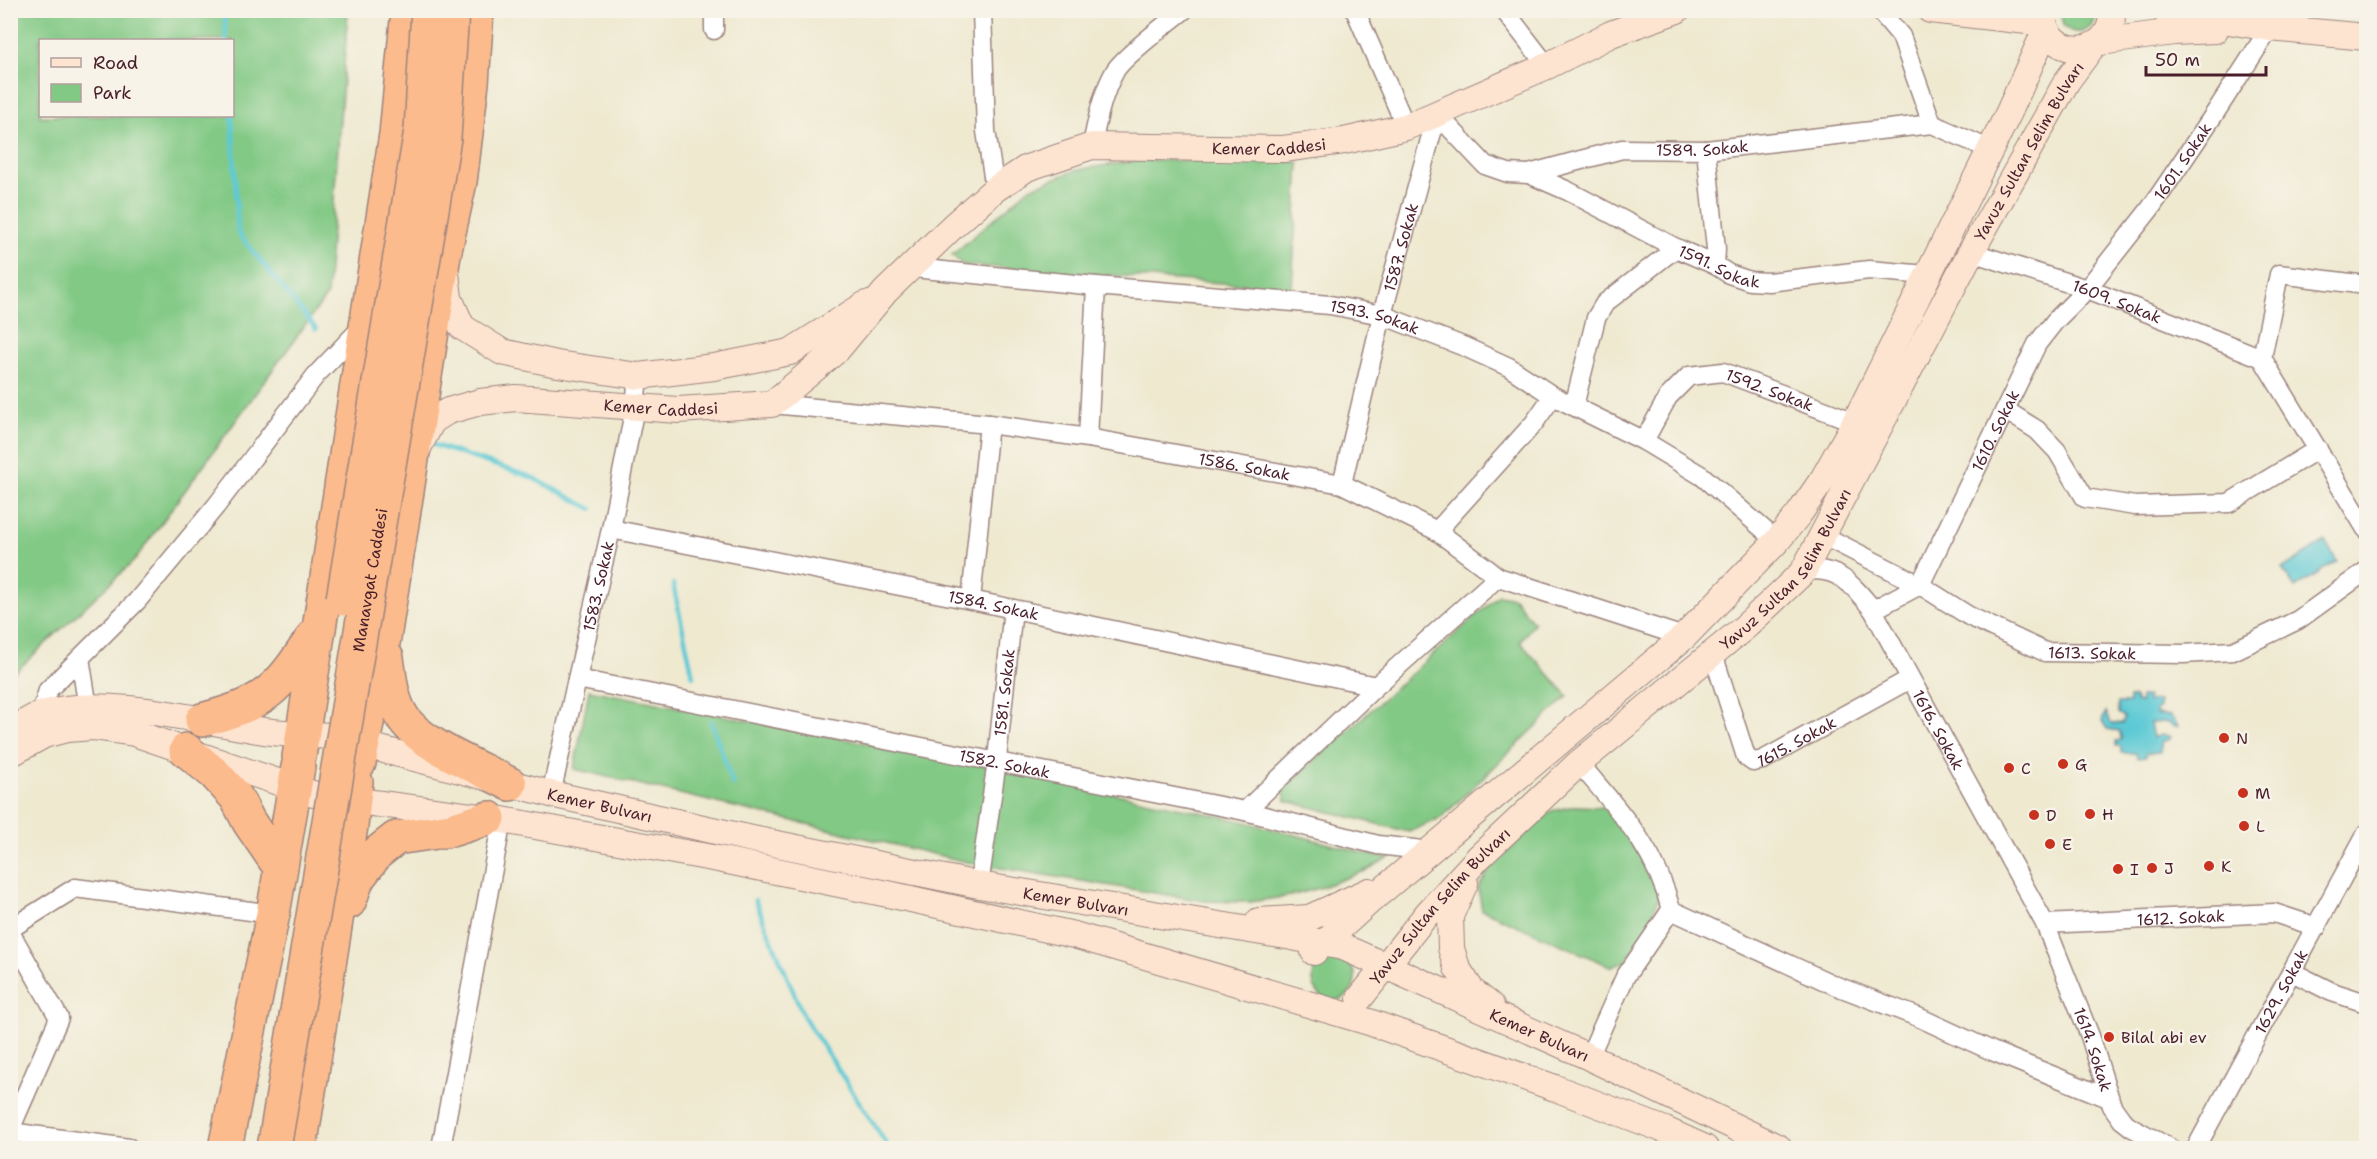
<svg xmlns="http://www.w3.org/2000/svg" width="2377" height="1159" font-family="'Shantell Sans',sans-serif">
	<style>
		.green { fill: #82c985; stroke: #667458; stroke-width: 1.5; fill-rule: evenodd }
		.water { fill: #5cc9d4; stroke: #537480; stroke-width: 1.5 }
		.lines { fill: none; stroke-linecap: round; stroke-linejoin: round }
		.stream { stroke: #5cc9d4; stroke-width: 4.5 }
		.street-casing { stroke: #9c847e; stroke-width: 21 }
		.secondary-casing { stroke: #9c847e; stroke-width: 28 }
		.highway-casing { stroke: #9c847e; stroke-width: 36 }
		.street { stroke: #fff; stroke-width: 18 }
		.secondary { stroke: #fde4d1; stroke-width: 26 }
		.highway { stroke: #fbbb8d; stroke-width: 33 }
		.highway-bridge-casing { stroke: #9c847e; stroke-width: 36; stroke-linecap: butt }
		.highway-bridge { stroke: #fbbb8d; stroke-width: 33 }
		.poi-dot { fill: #c8321e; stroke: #f7f3e8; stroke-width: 2 }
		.labels { text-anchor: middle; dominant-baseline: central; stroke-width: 5; stroke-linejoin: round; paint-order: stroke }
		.street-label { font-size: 16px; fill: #4a1f2b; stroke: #f7f3e8 }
		.poi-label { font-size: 16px; fill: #4a1f2b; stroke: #f7f3e8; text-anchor: start }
	</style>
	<rect width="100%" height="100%" fill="#f7f3e8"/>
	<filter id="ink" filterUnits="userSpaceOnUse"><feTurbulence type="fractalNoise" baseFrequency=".0167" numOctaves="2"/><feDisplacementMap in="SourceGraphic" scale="12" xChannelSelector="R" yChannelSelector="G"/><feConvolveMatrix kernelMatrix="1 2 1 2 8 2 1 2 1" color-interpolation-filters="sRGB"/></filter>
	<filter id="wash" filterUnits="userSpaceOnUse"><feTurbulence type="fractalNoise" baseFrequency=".008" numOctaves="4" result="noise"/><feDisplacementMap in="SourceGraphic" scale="24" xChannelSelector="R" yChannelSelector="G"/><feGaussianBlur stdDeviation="1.35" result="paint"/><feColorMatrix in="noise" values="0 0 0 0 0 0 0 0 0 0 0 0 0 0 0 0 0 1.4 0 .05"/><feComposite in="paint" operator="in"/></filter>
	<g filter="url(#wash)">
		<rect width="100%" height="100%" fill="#efe9d0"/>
		<!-- green -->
		<path class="green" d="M 11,10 L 348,11 L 327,295 L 134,561 L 11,676 ZM 232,40 L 232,116 L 40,116 L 40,40 Z
			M 2060,11 L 2095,11 C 2097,30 2076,40 2063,25 Z
			M 1140,160 L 1299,162 L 1292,288 L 963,265 L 952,255 L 1030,188 L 1076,170 Z
			M 1499,595 L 1514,598 L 1534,623 L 1520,642 L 1568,696 L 1442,817 L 1409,832 L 1286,801 L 1283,789 Z
			M 589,690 L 996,768 L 1242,821 L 1376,856 L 1390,857 L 1365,871 L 1319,888 L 1290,896 L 1250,902 L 1204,901 L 971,863 L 574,769 Z
			M 1575,806 L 1602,807 L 1638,844 L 1660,893 L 1648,928 L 1625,962 L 1612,967 L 1482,910 L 1478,888 L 1492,866 L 1551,811 Z
			M1313 979a21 21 0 1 1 42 0a21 21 0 1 1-42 0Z"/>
		<!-- water -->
		<path class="water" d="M 2325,541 L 2337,561 L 2295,588 L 2282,569 Z
			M 2135,697 L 2136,702 L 2141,702 L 2141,697 L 2148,697 L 2148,702 L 2159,701 L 2159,707 L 2156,711 L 2156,714 L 2171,716 L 2178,726 L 2175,727 L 2165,722 L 2150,723 L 2153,738 L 2162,734 L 2171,737 L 2169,740 L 2162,741 L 2160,752 L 2146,753 L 2146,757 L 2137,758 L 2136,753 L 2121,753 L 2121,746 L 2116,746 L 2116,741 L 2121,740 L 2120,731 L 2107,729 L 2102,721 L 2106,712 L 2111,724 L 2123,723 L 2124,717 L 2118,713 L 2118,703 L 2129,703 L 2129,698 Z"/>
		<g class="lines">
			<!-- stream -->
			<path class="stream" d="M 224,10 L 226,40
				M 232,116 L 238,233 L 316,329
				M 431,444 L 531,477 L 592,509
				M 673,584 L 693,676
				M 711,721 L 733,785
				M 755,900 L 804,1017 L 889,1148"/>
		</g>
	</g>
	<g filter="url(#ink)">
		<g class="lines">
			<!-- street casing -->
			<g class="street-casing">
				<g id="street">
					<path d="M 982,10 L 986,131 L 995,189"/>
					<path d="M 1355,10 L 1406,127"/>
					<path d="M 1504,10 L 1547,66"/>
					<path d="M 1879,10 L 1901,36 L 1932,124"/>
					<path d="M 714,30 L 714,10"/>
					<path id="s1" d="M 1437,114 L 1485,165 L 1508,173 L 1529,174 L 1622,149 L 1706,150 L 1932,124 L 1991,150"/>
					<path d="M 1092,146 C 1097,120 1102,94 1115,71 C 1123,57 1170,21 1184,10"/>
					<path d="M 1706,150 L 1716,249 L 1715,265"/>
					<path id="s2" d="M 1529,174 L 1568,191 L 1676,248 L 1715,265 L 1729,274 L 1750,281 L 1769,282 L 1869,270 L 1927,275"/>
					<path id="s3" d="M 1971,252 L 2087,289 L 2262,358 L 2366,529"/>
					<path id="s4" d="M 913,268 L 1096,286 L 1330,305 L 1382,315 L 1465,347 L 1509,367 L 1553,396 L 1644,441 L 1702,476 L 1777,541"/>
					<path d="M 2262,358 L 2279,274 L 2366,285"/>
					<path id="s5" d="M 772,404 L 989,424 L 1088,438 L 1342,484 L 1437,531 L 1498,577 L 1684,637"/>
					<path d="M 1574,406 L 1596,318 L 1605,303 L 1676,248"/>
					<path d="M 2005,410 L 2037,430 L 2057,451 L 2085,498 L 2135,506 L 2229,503 L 2318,449"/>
					<path d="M 1088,438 L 1096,286"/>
					<path id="s6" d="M 1644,441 L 1668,397 L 1689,376 L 1723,372 L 1855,422"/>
					<path id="s7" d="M 1342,484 L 1382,315 L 1437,114"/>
					<path id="s8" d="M 611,529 L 971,600 L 1376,686"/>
					<path d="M 1437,531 L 1534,423 L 1553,396"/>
					<path id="s9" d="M 1824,536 L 1920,585 L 1969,616 L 2045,652 L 2183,654 L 2233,651 L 2298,620 L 2366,571"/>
					<path id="s10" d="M 1803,572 C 1836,563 1855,587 1873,610 L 2045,924 L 2090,1036 L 2112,1106 L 2122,1120 L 2131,1127 L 2170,1148"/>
					<path d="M 971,600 L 989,424"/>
					<path id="s11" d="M 1873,610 L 1920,585 L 2037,344 L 2055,321 L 2087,289 L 2150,209 L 2215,113 L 2270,28"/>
					<path id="s12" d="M 1713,654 L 1746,757 L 1753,762 L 1763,760 L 1910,679"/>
					<path d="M 80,658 L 88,708"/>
					<path id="s13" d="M 577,679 L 1245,811 L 1378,845 L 1431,851"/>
					<path d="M 41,714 L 48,690 L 137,601 L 216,506 L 316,375 L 362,327"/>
					<path d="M 1579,763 C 1618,810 1656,848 1671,910 L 1834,985 L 1918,1017 L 1992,1051 L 2108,1098"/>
					<path id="s14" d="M 551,794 L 611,529 L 635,407 L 638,376"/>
					<path d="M 1245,811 L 1376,686 L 1498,577"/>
					<path id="s15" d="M 979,885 L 996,768 L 1013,609"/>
					<path id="s16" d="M 2045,924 L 2274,913 L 2317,927"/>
					<path d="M 10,929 L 75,888 L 273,914"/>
					<path d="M 10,932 L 59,1018 L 10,1130"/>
					<path d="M 2292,972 L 2332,992 L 2366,1003"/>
					<path d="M 1589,1057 L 1625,977 L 1671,910"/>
					<path d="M 10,1132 L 129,1148"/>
					<path d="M 441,1148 L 502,820"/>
					<path id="s17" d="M 2196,1148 L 2366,834"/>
				</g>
			</g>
			<!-- secondary casing -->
			<g class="secondary-casing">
				<g id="secondary">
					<path d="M 1930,10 L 2044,23"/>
					<path d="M 2043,10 C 2040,61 2115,62 2112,10"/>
					<path d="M 2164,10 L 2270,28 L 2366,37"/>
					<path d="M 2100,42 L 2174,32 L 2215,30"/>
					<path d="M 446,273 L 449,298 L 462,327 L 502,352 L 557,364 L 638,376 L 714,367 L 790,352 L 866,304"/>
					<path id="s18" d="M 418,448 L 432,421 L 448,411 L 480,402 L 516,398 L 678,410 L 772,404 L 837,350 L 885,292 L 953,226 L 995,189 L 1027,168 L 1092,146 L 1283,149 L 1344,141 L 1406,127 L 1547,66 L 1611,34 L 1677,10"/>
					<path d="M 10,732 C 20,726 31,717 42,714 C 102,695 202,721 264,731 C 287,734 310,735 333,736"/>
					<path id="s19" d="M 346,740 L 551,794 L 752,839 L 979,885 L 1292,937 L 1343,947 L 1589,1057 L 1779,1148"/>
					<path d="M 10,754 L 44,735 L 67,729 L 93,727 L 134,733 L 313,794"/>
					<path d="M 335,798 L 502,820 L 718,859 L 888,894 L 1074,935 L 1369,1022 L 1555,1088 L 1665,1130 L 1705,1148"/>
					<path d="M 1465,883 L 1450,916 L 1451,948 L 1457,968 L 1472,991 L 1491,1006"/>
					<path d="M 1259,921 L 1309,918 L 1369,891"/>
					<path d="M 1314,952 L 1371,900 L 1684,637 L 1777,541 L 1799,514 L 1823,479 L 1855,422 L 2009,112 L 2046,29"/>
					<path id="s20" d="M 1360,998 L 1427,914 L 1479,857 L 1579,763 L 1745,627 L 1803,572 L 1971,252 L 2067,81 L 2092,47"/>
				</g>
			</g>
			<!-- highway casing -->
			<g class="highway-casing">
				<path id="highway" d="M 387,658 C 390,677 391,698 402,716 C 418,744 481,768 510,784
					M 202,720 C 269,702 277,690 315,634
					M 186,750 L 215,774 L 236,797 L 249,822 L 279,866
					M 299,757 L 396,134 L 408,10
					M 359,763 L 384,638 L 444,255 L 460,182 L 472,83 L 477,10
					M 349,902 L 358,878 L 377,853 L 396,838 L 451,830 L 489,818
					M 225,1148 L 273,914 L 298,767
					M 300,1148 L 351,826 L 356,782"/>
			</g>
			<!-- street -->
			<use href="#street" class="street"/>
			<!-- secondary -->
			<use href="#secondary" class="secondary"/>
			<!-- highway -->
			<use href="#highway" class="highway"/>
			<!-- highway-bridge casing -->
			<g class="highway-bridge-casing">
				<g id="highway-bridge">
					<path d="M 343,599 L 421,130 L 428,10"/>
					<path id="s21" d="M 274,1148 L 444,138 L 452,10"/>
				</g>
			</g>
			<!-- highway-bridge -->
			<use href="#highway-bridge" class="highway-bridge"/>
		</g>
	</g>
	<!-- markers -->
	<g class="poi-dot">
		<circle cx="2224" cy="738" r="6"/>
		<circle cx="2063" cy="764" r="6"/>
		<circle cx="2009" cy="768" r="6"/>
		<circle cx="2243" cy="793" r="6"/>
		<circle cx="2090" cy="814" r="6"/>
		<circle cx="2034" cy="815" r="6"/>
		<circle cx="2244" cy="826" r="6"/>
		<circle cx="2050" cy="844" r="6"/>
		<circle cx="2209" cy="866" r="6"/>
		<circle cx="2152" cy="868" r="6"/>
		<circle cx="2118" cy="869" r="6"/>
		<circle cx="2109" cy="1037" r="6"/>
	</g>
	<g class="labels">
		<!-- street labels -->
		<g class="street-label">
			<text stroke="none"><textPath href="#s18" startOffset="970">Kemer Caddesi</textPath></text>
			<text stroke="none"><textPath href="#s1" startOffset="292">1589. Sokak</textPath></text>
			<text stroke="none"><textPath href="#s20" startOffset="1094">Yavuz Sultan Selim Bulvarı</textPath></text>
			<text stroke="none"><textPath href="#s11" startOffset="555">1601. Sokak</textPath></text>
			<text stroke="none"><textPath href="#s7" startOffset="244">1587. Sokak</textPath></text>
			<text stroke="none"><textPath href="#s2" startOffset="212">1591. Sokak</textPath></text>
			<text stroke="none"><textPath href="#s3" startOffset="154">1609. Sokak</textPath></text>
			<text stroke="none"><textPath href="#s4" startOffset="465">1593. Sokak</textPath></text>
			<text stroke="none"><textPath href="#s6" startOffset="164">1592. Sokak</textPath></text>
			<text stroke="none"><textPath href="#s18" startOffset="264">Kemer Caddesi</textPath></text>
			<text stroke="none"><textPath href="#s11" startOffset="225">1610. Sokak</textPath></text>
			<text stroke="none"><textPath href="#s5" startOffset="477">1586. Sokak</textPath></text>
			<text stroke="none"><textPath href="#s20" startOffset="608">Yavuz Sultan Selim Bulvarı</textPath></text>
			<text stroke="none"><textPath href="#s21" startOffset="576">Manavgat Caddesi</textPath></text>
			<text stroke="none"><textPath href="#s14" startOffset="213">1583. Sokak</textPath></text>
			<text stroke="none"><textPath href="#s8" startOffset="390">1584. Sokak</textPath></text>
			<text stroke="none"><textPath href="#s9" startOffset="297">1613. Sokak</textPath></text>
			<text stroke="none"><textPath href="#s15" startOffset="194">1581. Sokak</textPath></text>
			<text stroke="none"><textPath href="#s10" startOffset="222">1616. Sokak</textPath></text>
			<text stroke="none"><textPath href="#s12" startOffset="165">1615. Sokak</textPath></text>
			<text stroke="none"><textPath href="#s13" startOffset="436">1582. Sokak</textPath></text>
			<text stroke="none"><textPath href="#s19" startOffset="262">Kemer Bulvarı</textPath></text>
			<text stroke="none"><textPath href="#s19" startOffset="748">Kemer Bulvarı</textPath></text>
			<text stroke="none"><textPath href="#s20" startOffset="122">Yavuz Sultan Selim Bulvarı</textPath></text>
			<text stroke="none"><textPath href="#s16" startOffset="136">1612. Sokak</textPath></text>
			<text stroke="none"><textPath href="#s17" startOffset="178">1629. Sokak</textPath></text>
			<text stroke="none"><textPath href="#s19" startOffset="1234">Kemer Bulvarı</textPath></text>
			<text stroke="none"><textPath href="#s10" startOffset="578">1614. Sokak</textPath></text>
		</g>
		<!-- poi labels -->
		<g class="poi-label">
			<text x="2236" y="738">N</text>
			<text x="2075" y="764">G</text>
			<text x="2021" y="768">C</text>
			<text x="2255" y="793">M</text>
			<text x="2102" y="814">H</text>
			<text x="2046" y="815">D</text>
			<text x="2256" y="826">L</text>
			<text x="2062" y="844">E</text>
			<text x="2221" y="866">K</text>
			<text x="2164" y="868">J</text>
			<text x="2130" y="869">I</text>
			<text x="2121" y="1037">Bilal abi ev</text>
		</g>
	</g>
	<!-- margin -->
	<rect width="2377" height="1159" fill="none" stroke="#f7f3e8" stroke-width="36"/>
	<!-- legend -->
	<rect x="39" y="39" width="195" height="78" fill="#f7f3e8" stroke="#b29e9c" stroke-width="1.5"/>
	<rect x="51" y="58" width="30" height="9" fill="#fde4d1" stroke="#b29e9c" stroke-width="1.5"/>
	<text x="93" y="69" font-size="18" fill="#4a1f2b">Road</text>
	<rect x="51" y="84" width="30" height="18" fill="#82c985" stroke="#b29e9c" stroke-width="1.5"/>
	<text x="93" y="99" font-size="18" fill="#4a1f2b">Park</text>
	<!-- scale -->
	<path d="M2146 66v9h120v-9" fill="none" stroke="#4a1f2b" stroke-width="3"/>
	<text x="2155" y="66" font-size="18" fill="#4a1f2b" stroke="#f7f3e8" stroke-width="4.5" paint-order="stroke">50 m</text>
</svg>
